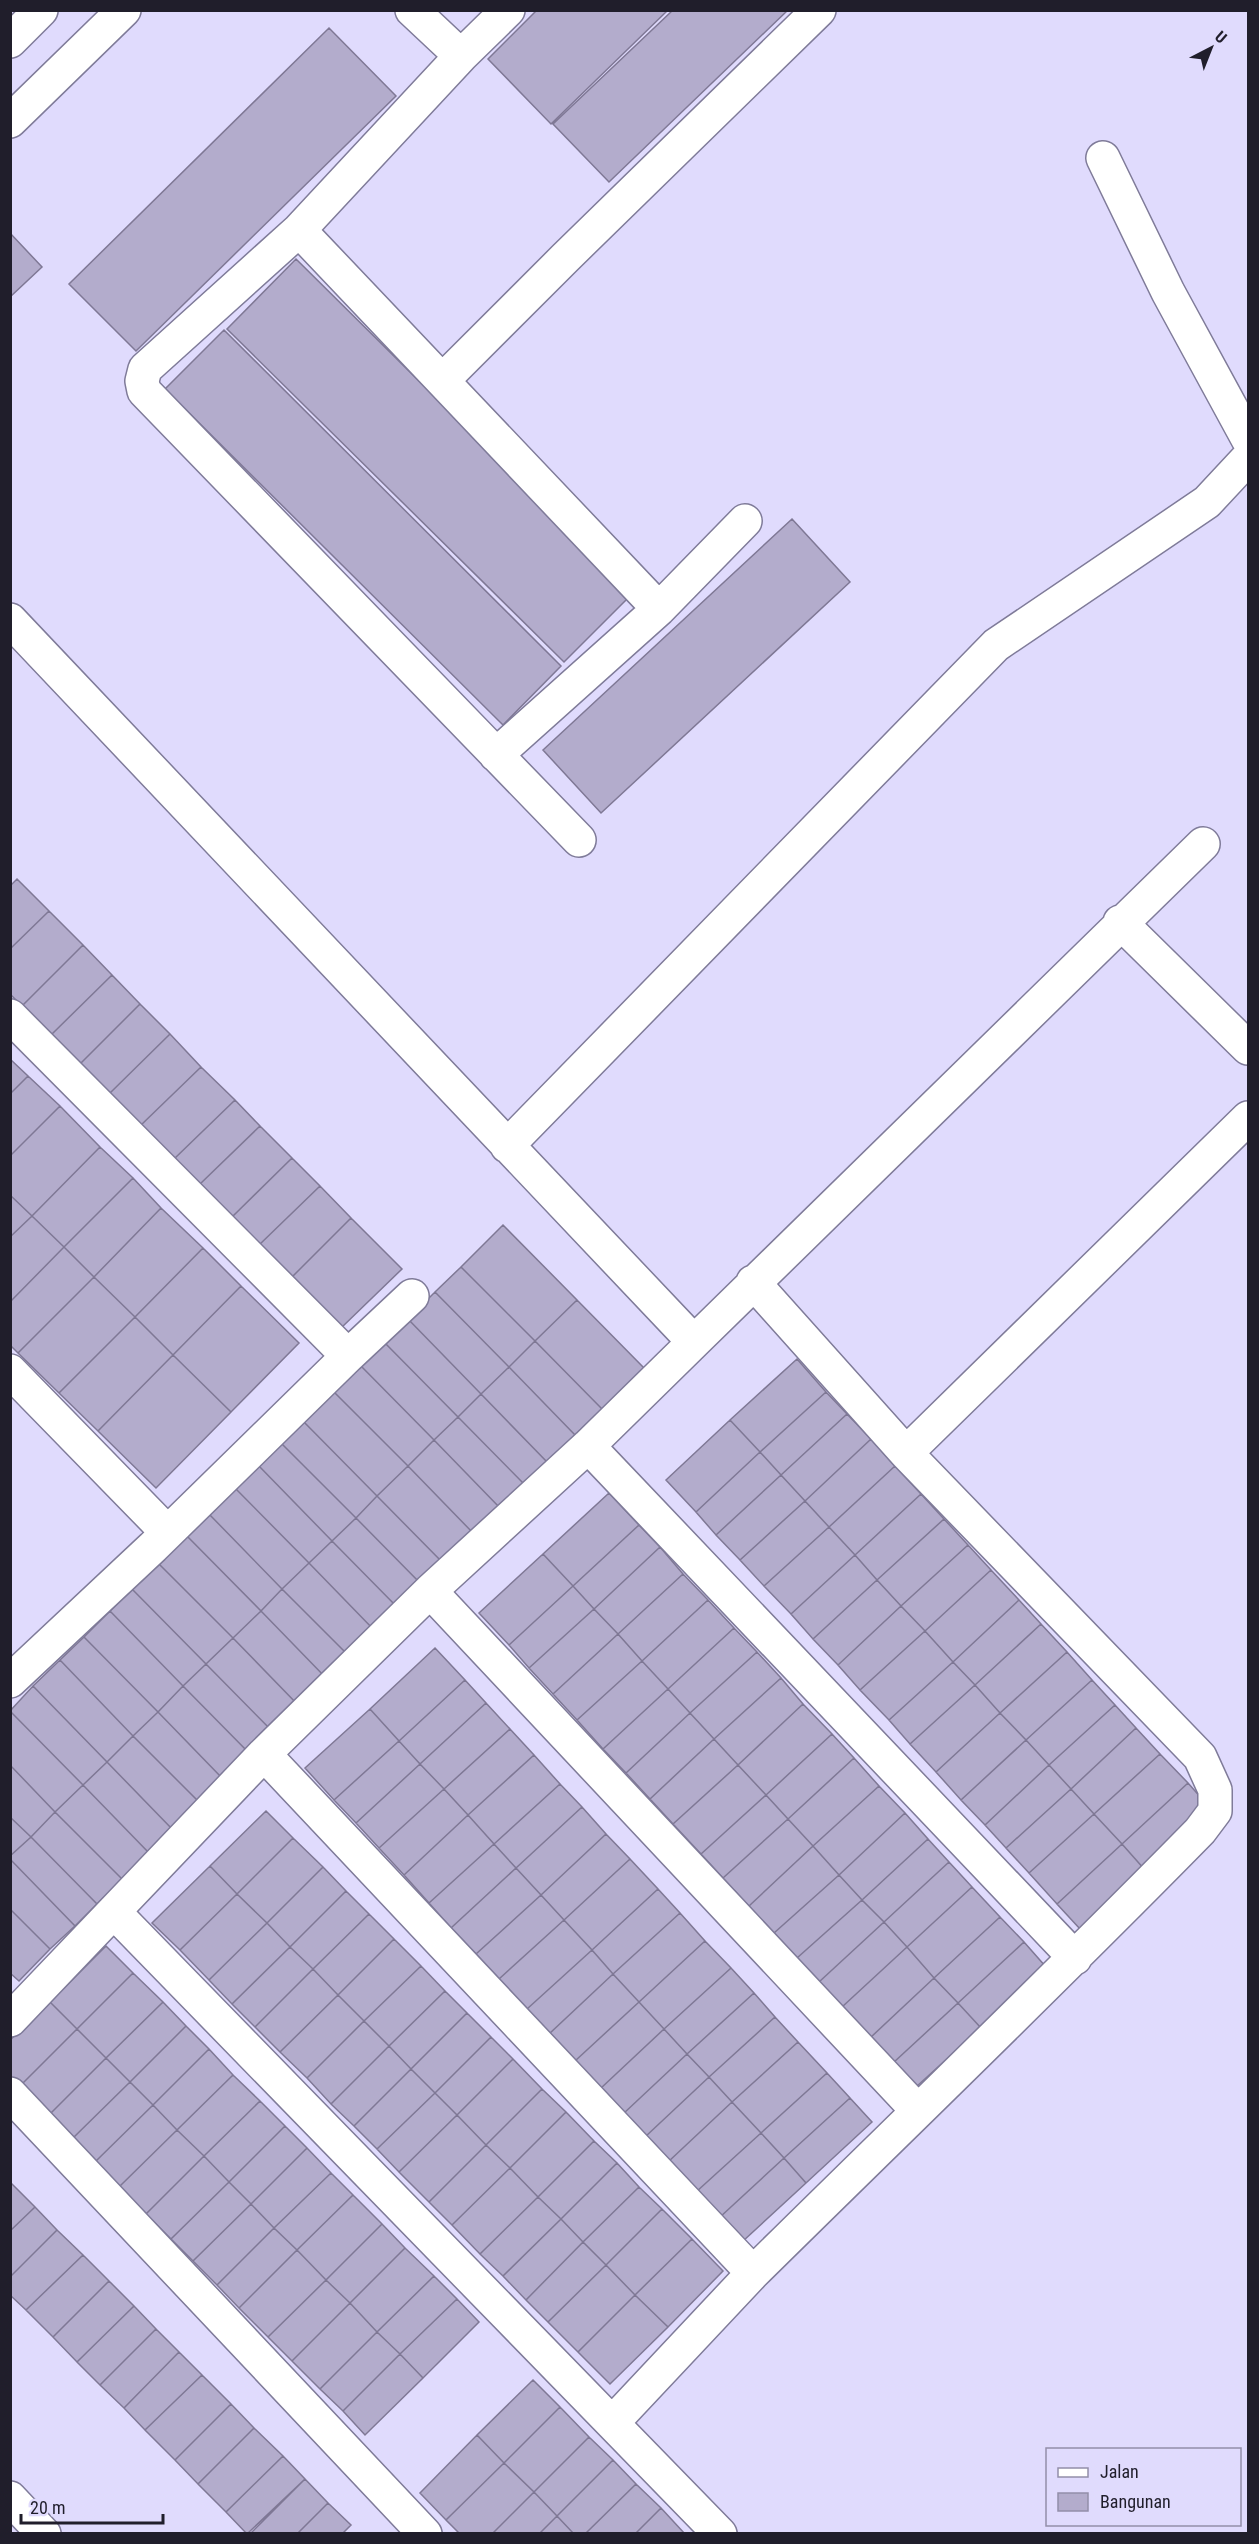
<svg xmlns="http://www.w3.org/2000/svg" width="1259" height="2544" font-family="'Roboto Condensed',sans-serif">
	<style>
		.building { fill: #b3accc; stroke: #7f7895; stroke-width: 1.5 }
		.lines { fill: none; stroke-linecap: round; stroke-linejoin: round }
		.minor-casing { stroke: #7f7b99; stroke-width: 36 }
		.minor { stroke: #fff; stroke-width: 33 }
	</style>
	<rect width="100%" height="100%" fill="#e0dbfd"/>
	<!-- building -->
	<path class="building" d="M 537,10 L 668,10 L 551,124 L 488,59 Z
		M 673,10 L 788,10 L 609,182 L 553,124 Z
		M 329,28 L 396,96 L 136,351 L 69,284 Z
		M 10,233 L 42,267 L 10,297 Z
		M 296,259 L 633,593 L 564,662 L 227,329 Z
		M 224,330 L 561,666 L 503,725 L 165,389 Z
		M 792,519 L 850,582 L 601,813 L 543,750 Z
		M 17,879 L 49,911 L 10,949 L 10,886 Z
		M 49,911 L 83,945 L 22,1006 L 10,994 L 10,949 Z
		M 83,945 L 112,975 L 51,1035 L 22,1006 Z
		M 112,975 L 140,1004 L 80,1064 L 51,1035 Z
		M 140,1004 L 170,1034 L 109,1094 L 80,1064 Z
		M 170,1034 L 201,1067 L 140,1126 L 109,1094 Z
		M 10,1059 L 28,1076 L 10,1094 Z
		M 201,1067 L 235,1100 L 173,1160 L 140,1126 Z
		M 28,1076 L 60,1106 L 10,1156 L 10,1094 Z
		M 235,1100 L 260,1126 L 199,1185 L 173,1160 Z
		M 60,1106 L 100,1147 L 32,1216 L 10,1195 L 10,1156 Z
		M 260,1126 L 292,1158 L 231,1218 L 199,1185 Z
		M 100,1147 L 133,1178 L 64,1247 L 32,1216 Z
		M 292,1158 L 320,1186 L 258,1246 L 231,1218 Z
		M 133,1178 L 161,1208 L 94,1277 L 64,1247 Z
		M 320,1186 L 351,1218 L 290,1279 L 258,1246 Z
		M 10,1195 L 32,1216 L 10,1237 Z
		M 161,1208 L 203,1248 L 135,1317 L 94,1277 Z
		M 32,1216 L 64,1247 L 10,1302 L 10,1237 Z
		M 351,1218 L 402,1269 L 340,1329 L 290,1279 Z
		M 503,1225 L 577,1300 L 535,1341 L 461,1267 Z
		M 64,1247 L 94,1277 L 18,1353 L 10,1345 L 10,1302 Z
		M 203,1248 L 241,1286 L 173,1355 L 135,1317 Z
		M 461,1267 L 535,1341 L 509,1367 L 435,1292 Z
		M 94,1277 L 135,1317 L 59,1393 L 18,1353 Z
		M 241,1286 L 299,1343 L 231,1412 L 173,1355 Z
		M 435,1292 L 509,1367 L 481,1394 L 408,1319 Z
		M 577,1300 L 644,1368 L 602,1409 L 535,1341 Z
		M 135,1317 L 173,1355 L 98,1431 L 59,1393 Z
		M 408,1319 L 481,1394 L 458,1417 L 384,1342 Z
		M 535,1341 L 602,1409 L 575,1435 L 509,1367 Z
		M 384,1342 L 458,1417 L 434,1440 L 360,1365 Z
		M 173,1355 L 231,1412 L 156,1488 L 98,1431 Z
		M 797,1359 L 826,1392 L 760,1452 L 730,1420 Z
		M 360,1365 L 434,1440 L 408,1466 L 334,1392 Z
		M 509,1367 L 575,1435 L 547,1462 L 481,1394 Z
		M 334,1392 L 408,1466 L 377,1496 L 303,1421 Z
		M 826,1392 L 847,1414 L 781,1475 L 760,1452 Z
		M 481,1394 L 547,1462 L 524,1484 L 458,1417 Z
		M 847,1414 L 871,1439 L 805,1501 L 781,1475 Z
		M 458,1417 L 524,1484 L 500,1508 L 434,1440 Z
		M 730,1420 L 760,1452 L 696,1512 L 666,1480 Z
		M 303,1421 L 377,1496 L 356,1518 L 281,1443 Z
		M 871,1439 L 895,1466 L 829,1527 L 805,1501 Z
		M 434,1440 L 500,1508 L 474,1534 L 408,1466 Z
		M 281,1443 L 356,1518 L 332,1541 L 258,1465 Z
		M 760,1452 L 781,1475 L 716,1535 L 696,1512 Z
		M 258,1465 L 332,1541 L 309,1563 L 235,1488 Z
		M 408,1466 L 474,1534 L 444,1564 L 377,1496 Z
		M 895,1466 L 921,1494 L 855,1555 L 829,1527 Z
		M 781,1475 L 805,1501 L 740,1560 L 716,1535 Z
		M 235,1488 L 309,1563 L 282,1589 L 209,1514 Z
		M 609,1493 L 639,1525 L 573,1586 L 543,1554 Z
		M 921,1494 L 944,1519 L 877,1580 L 855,1555 Z
		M 377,1496 L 444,1564 L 422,1585 L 356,1518 Z
		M 805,1501 L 829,1527 L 764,1586 L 740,1560 Z
		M 209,1514 L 282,1589 L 261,1611 L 186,1535 Z
		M 356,1518 L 422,1585 L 398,1608 L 332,1541 Z
		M 944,1519 L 968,1545 L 901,1606 L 877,1580 Z
		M 639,1525 L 660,1547 L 594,1609 L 573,1586 Z
		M 829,1527 L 855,1555 L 791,1614 L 764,1586 Z
		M 186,1535 L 261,1611 L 233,1638 L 158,1563 Z
		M 332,1541 L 398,1608 L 375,1631 L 309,1563 Z
		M 968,1545 L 991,1570 L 925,1631 L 901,1606 Z
		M 660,1547 L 683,1574 L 618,1634 L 594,1609 Z
		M 543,1554 L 573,1586 L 509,1645 L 479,1613 Z
		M 855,1555 L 877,1580 L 813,1639 L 791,1614 Z
		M 158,1563 L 233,1638 L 206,1664 L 132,1589 Z
		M 309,1563 L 375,1631 L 349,1656 L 282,1589 Z
		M 991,1570 L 1019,1600 L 953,1662 L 925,1631 Z
		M 683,1574 L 708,1600 L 642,1661 L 618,1634 Z
		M 877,1580 L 901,1606 L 838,1665 L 813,1639 Z
		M 573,1586 L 594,1609 L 529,1668 L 509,1645 Z
		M 132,1589 L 206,1664 L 183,1686 L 110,1611 Z
		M 282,1589 L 349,1656 L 327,1679 L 261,1611 Z
		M 708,1600 L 734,1628 L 668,1689 L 642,1661 Z
		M 1019,1600 L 1041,1624 L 975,1685 L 953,1662 Z
		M 901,1606 L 925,1631 L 860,1690 L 838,1665 Z
		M 594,1609 L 618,1634 L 553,1694 L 529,1668 Z
		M 110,1611 L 183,1686 L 158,1712 L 84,1637 Z
		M 261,1611 L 327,1679 L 299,1706 L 233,1638 Z
		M 1041,1624 L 1067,1652 L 1000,1713 L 975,1685 Z
		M 734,1628 L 757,1652 L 690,1713 L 668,1689 Z
		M 925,1631 L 953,1662 L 889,1720 L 860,1690 Z
		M 618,1634 L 642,1661 L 577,1720 L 553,1694 Z
		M 84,1637 L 158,1712 L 133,1736 L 60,1660 Z
		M 233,1638 L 299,1706 L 273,1732 L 206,1664 Z
		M 435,1648 L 465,1680 L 399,1741 L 370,1709 Z
		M 757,1652 L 781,1678 L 714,1739 L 690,1713 Z
		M 1067,1652 L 1092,1680 L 1026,1740 L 1000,1713 Z
		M 60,1660 L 133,1736 L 107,1762 L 33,1686 Z
		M 642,1661 L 668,1689 L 603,1749 L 577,1720 Z
		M 953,1662 L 975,1685 L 910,1744 L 889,1720 Z
		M 206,1664 L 273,1732 L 250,1754 L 183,1686 Z
		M 781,1678 L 803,1704 L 738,1765 L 714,1739 Z
		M 465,1680 L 486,1703 L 420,1764 L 399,1741 Z
		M 1092,1680 L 1115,1705 L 1049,1765 L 1026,1740 Z
		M 975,1685 L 1000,1713 L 936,1772 L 910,1744 Z
		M 33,1686 L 107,1762 L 83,1785 L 10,1711 Z
		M 183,1686 L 250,1754 L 223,1779 L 158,1712 Z
		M 668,1689 L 690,1713 L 626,1773 L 603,1749 Z
		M 486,1703 L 510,1729 L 444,1789 L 420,1764 Z
		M 803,1704 L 832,1734 L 766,1795 L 738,1765 Z
		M 1115,1705 L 1136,1728 L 1071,1789 L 1049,1765 Z
		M 370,1709 L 399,1741 L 334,1800 L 305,1768 Z
		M 10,1711 L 83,1785 L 55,1812 L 10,1765 Z
		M 158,1712 L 223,1779 L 200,1803 L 133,1736 Z
		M 690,1713 L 714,1739 L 650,1799 L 626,1773 Z
		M 1000,1713 L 1026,1740 L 961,1800 L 936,1772 Z
		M 1136,1728 L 1160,1754 L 1094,1814 L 1071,1789 Z
		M 510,1729 L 534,1755 L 468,1815 L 444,1789 Z
		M 832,1734 L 854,1758 L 788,1819 L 766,1795 Z
		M 133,1736 L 200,1803 L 173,1830 L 107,1762 Z
		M 714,1739 L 738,1765 L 673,1824 L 650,1799 Z
		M 1026,1740 L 1049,1765 L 985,1825 L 961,1800 Z
		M 399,1741 L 420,1764 L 356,1823 L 334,1800 Z
		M 1160,1754 L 1188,1783 L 1122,1844 L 1094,1814 Z
		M 534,1755 L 560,1784 L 494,1844 L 468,1815 Z
		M 854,1758 L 879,1786 L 813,1846 L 788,1819 Z
		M 107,1762 L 173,1830 L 149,1853 L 83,1785 Z
		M 420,1764 L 444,1789 L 379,1848 L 356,1823 Z
		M 10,1765 L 55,1812 L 31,1837 L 10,1817 Z
		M 738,1765 L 766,1795 L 701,1854 L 673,1824 Z
		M 1049,1765 L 1071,1789 L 1006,1848 L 985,1825 Z
		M 1188,1783 L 1211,1809 L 1145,1870 L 1122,1844 Z
		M 560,1784 L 582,1807 L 516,1868 L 494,1844 Z
		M 83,1785 L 149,1853 L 122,1879 L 55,1812 Z
		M 879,1786 L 905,1813 L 839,1875 L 813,1846 Z
		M 444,1789 L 468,1815 L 404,1875 L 379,1848 Z
		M 1071,1789 L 1094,1814 L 1029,1873 L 1006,1848 Z
		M 766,1795 L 788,1819 L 723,1878 L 701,1854 Z
		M 582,1807 L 606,1834 L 541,1895 L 516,1868 Z
		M 266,1811 L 293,1838 L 237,1894 L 210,1866 Z
		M 55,1812 L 122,1879 L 97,1904 L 31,1837 Z
		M 905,1813 L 928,1839 L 862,1900 L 839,1875 Z
		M 1094,1814 L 1122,1844 L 1057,1904 L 1029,1873 Z
		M 468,1815 L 494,1844 L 429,1903 L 404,1875 Z
		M 10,1817 L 31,1837 L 10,1856 Z
		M 788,1819 L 813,1846 L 749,1906 L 723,1878 Z
		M 606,1834 L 630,1859 L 564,1920 L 541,1895 Z
		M 31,1837 L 97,1904 L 75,1926 L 10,1859 L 10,1856 Z
		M 293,1838 L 323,1867 L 267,1923 L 237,1894 Z
		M 928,1839 L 949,1862 L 884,1922 L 862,1900 Z
		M 494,1844 L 516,1868 L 451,1928 L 429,1903 Z
		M 1122,1844 L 1145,1870 L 1080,1929 L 1057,1904 Z
		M 813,1846 L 839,1875 L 774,1933 L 749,1906 Z
		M 10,1859 L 75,1926 L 50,1949 L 10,1909 Z
		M 630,1859 L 658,1889 L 592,1950 L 564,1920 Z
		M 949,1862 L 972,1887 L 907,1947 L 884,1922 Z
		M 210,1866 L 237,1894 L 180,1950 L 152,1923 Z
		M 323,1867 L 346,1891 L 290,1947 L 267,1923 Z
		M 516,1868 L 541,1895 L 476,1954 L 451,1928 Z
		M 839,1875 L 862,1900 L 797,1958 L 774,1933 Z
		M 972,1887 L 1000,1917 L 934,1978 L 907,1947 Z
		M 658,1889 L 680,1913 L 613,1974 L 592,1950 Z
		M 346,1891 L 369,1914 L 313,1969 L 290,1947 Z
		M 237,1894 L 267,1923 L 209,1980 L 180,1950 Z
		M 541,1895 L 564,1920 L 499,1979 L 476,1954 Z
		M 862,1900 L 884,1922 L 819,1982 L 797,1958 Z
		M 10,1909 L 50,1949 L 19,1981 L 10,1973 Z
		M 680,1913 L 705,1941 L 639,2002 L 613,1974 Z
		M 369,1914 L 394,1939 L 338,1995 L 313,1969 Z
		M 1000,1917 L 1024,1942 L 958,2003 L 934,1978 Z
		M 564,1920 L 592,1950 L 527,2009 L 499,1979 Z
		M 884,1922 L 907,1947 L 842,2007 L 819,1982 Z
		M 267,1923 L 290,1947 L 232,2004 L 209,1980 Z
		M 394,1939 L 421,1966 L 364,2021 L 338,1995 Z
		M 705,1941 L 731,1968 L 664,2029 L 639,2002 Z
		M 1024,1942 L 1046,1967 L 981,2028 L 958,2003 Z
		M 106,1946 L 133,1973 L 77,2029 L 50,2002 Z
		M 290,1947 L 313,1969 L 255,2027 L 232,2004 Z
		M 907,1947 L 934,1978 L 870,2038 L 842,2007 Z
		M 592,1950 L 613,1974 L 549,2034 L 527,2009 Z
		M 421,1966 L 445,1991 L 389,2046 L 364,2021 Z
		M 731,1968 L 754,1993 L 687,2054 L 664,2029 Z
		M 313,1969 L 338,1995 L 280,2052 L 255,2027 Z
		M 133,1973 L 163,2002 L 106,2058 L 77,2029 Z
		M 613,1974 L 639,2002 L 575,2061 L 549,2034 Z
		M 934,1978 L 958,2003 L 893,2063 L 870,2038 Z
		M 445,1991 L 467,2013 L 411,2069 L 389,2046 Z
		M 754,1993 L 775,2017 L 709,2077 L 687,2054 Z
		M 338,1995 L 364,2021 L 307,2078 L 280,2052 Z
		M 50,2002 L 77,2029 L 20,2086 L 10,2077 L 10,2040 Z
		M 163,2002 L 186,2026 L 130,2082 L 106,2058 Z
		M 639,2002 L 664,2029 L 600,2089 L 575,2061 Z
		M 958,2003 L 981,2028 L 916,2087 L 893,2063 Z
		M 467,2013 L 491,2037 L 435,2093 L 411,2069 Z
		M 775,2017 L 798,2042 L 732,2102 L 709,2077 Z
		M 364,2021 L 389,2046 L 331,2104 L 307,2078 Z
		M 186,2026 L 209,2049 L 153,2105 L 130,2082 Z
		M 77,2029 L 106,2058 L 49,2115 L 20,2086 Z
		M 664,2029 L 687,2054 L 623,2114 L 600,2089 Z
		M 491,2037 L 513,2059 L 457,2115 L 435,2093 Z
		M 798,2042 L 827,2073 L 761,2133 L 732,2102 Z
		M 389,2046 L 411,2069 L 354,2126 L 331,2104 Z
		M 209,2049 L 233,2075 L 177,2130 L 153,2105 Z
		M 687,2054 L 709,2077 L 645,2137 L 623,2114 Z
		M 106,2058 L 130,2082 L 72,2139 L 49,2115 Z
		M 513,2059 L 542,2089 L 486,2145 L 457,2115 Z
		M 411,2069 L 435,2093 L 377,2149 L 354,2126 Z
		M 827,2073 L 850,2098 L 784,2158 L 761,2133 Z
		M 233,2075 L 260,2101 L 204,2156 L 177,2130 Z
		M 709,2077 L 732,2102 L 668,2162 L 645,2137 Z
		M 130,2082 L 153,2105 L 95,2162 L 72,2139 Z
		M 542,2089 L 566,2112 L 510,2168 L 486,2145 Z
		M 435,2093 L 457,2115 L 399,2172 L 377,2149 Z
		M 850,2098 L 872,2122 L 806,2183 L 784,2158 Z
		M 260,2101 L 285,2126 L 229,2182 L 204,2156 Z
		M 732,2102 L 761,2133 L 696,2192 L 668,2162 Z
		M 153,2105 L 177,2130 L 119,2187 L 95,2162 Z
		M 566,2112 L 594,2141 L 538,2197 L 510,2168 Z
		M 457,2115 L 486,2145 L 429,2202 L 399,2172 Z
		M 285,2126 L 307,2148 L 251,2204 L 229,2182 Z
		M 177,2130 L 204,2156 L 146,2214 L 119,2187 Z
		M 761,2133 L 784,2158 L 719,2218 L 696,2192 Z
		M 594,2141 L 617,2163 L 561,2219 L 538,2197 Z
		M 486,2145 L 510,2168 L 452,2225 L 429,2202 Z
		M 307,2148 L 331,2173 L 274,2228 L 251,2204 Z
		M 204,2156 L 229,2182 L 171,2239 L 146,2214 Z
		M 784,2158 L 806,2183 L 742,2242 L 719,2218 Z
		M 617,2163 L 639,2187 L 583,2242 L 561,2219 Z
		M 510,2168 L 538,2197 L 480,2254 L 452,2225 Z
		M 331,2173 L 353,2195 L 297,2250 L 274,2228 Z
		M 229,2182 L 251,2204 L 193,2261 L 171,2239 Z
		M 11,2183 L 35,2207 L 10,2231 L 10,2184 Z
		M 639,2187 L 662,2209 L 606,2265 L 583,2242 Z
		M 353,2195 L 382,2224 L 326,2280 L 297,2250 Z
		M 538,2197 L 561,2219 L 503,2276 L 480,2254 Z
		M 251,2204 L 274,2228 L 217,2285 L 193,2261 Z
		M 35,2207 L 57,2230 L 10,2277 L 10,2231 Z
		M 662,2209 L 692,2239 L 635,2295 L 606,2265 Z
		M 561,2219 L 583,2242 L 526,2300 L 503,2276 Z
		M 382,2224 L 405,2248 L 350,2303 L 326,2280 Z
		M 274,2228 L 297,2250 L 239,2308 L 217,2285 Z
		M 57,2230 L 83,2255 L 26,2310 L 10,2295 L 10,2277 Z
		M 692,2239 L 723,2271 L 668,2327 L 635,2295 Z
		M 583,2242 L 606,2265 L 548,2322 L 526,2300 Z
		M 405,2248 L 434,2276 L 377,2332 L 350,2303 Z
		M 297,2250 L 326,2280 L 268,2337 L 239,2308 Z
		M 83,2255 L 109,2281 L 53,2337 L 26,2310 Z
		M 606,2265 L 635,2295 L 578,2352 L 548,2322 Z
		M 434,2276 L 457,2299 L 400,2354 L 377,2332 Z
		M 326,2280 L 350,2303 L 292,2361 L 268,2337 Z
		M 109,2281 L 134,2306 L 77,2362 L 53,2337 Z
		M 635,2295 L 668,2327 L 610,2384 L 578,2352 Z
		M 457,2299 L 479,2322 L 423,2378 L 400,2354 Z
		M 350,2303 L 377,2332 L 320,2389 L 292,2361 Z
		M 134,2306 L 156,2329 L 100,2385 L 77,2362 Z
		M 156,2329 L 179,2352 L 124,2408 L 100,2385 Z
		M 377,2332 L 400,2354 L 343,2411 L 320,2389 Z
		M 179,2352 L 202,2375 L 145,2430 L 124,2408 Z
		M 400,2354 L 423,2378 L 365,2435 L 343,2411 Z
		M 202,2375 L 231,2404 L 175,2460 L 145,2430 Z
		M 533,2380 L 560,2407 L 504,2463 L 477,2435 Z
		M 231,2404 L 254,2428 L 198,2484 L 175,2460 Z
		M 560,2407 L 589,2437 L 534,2492 L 504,2463 Z
		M 254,2428 L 283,2456 L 226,2512 L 198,2484 Z
		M 477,2435 L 504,2463 L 446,2520 L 420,2493 Z
		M 589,2437 L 613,2460 L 557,2516 L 534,2492 Z
		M 283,2456 L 305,2479 L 247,2534 L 226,2512 Z
		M 613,2460 L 636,2484 L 585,2534 L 574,2534 L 557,2516 Z
		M 504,2463 L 534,2492 L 492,2534 L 460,2534 L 446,2520 Z
		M 305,2479 L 328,2503 L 297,2534 L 250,2534 Z
		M 636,2484 L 661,2508 L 635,2534 L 585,2534 Z
		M 534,2492 L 557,2516 L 539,2534 L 492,2534 Z
		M 328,2503 L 351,2525 L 342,2534 L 297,2534 Z
		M 661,2508 L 685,2534 L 635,2534 Z
		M 557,2516 L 574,2534 L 539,2534 Z"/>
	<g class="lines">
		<!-- minor casing -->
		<g class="minor-casing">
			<path id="minor" d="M 412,10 L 461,56 L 299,230 L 145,369 L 142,381 L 144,391 L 579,840
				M 10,41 L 41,10
				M 461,56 L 508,10
				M 10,121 L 124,10
				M 1103,158 L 1168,292 L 1248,439
				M 299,230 L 659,609 L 496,755
				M 443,380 L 565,258 L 819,10
				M 659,609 L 745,521
				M 10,620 L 694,1342 L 1203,844
				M 1120,922 L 1248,1048
				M 10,1016 L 348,1356 L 412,1296
				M 507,1146 L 996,645 L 1207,502 L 1248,458
				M 10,1371 L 167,1532
				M 588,1446 L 1075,1958
				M 906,1453 L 1248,1118
				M 430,1591 L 917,2110
				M 10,1681 L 153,1547 L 348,1356
				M 264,1754 L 753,2273 C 902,2126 1053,1981 1200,1831 L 1215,1811 L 1215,1790 L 1200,1757 L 906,1453 L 753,1282
				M 114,1912 L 720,2534
				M 10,2020 L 264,1754 L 430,1591 L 588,1446 L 694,1342
				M 10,2094 L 425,2534
				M 613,2422 L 753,2273
				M 10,2498 L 44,2534"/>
		</g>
		<!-- minor -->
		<use href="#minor" class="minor"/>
	</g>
	<!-- border -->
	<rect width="1259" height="2544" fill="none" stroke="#201e2b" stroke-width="24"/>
	<!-- legend -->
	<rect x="1046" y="2448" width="195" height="78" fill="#e0dbfd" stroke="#938fa9" stroke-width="1.5"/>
	<rect x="1058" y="2468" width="30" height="9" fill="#ffffff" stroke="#938fa9" stroke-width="1.5"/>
	<text x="1100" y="2478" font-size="18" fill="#201e2b">Jalan</text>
	<rect x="1058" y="2493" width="30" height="18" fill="#b3accc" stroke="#938fa9" stroke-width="1.5"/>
	<text x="1100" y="2508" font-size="18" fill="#201e2b">Bangunan</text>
	<!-- north arrow -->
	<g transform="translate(1211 48) rotate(42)" stroke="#e0dbfd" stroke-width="4.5" paint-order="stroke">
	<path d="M0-4.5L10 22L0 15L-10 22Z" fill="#201e2b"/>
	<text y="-9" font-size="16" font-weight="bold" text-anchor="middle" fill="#201e2b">U</text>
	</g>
	<!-- scale -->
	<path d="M21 2514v9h142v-9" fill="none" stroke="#201e2b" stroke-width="3"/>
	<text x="30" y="2514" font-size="18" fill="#201e2b" stroke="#e0dbfd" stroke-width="4.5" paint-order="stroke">20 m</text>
</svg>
